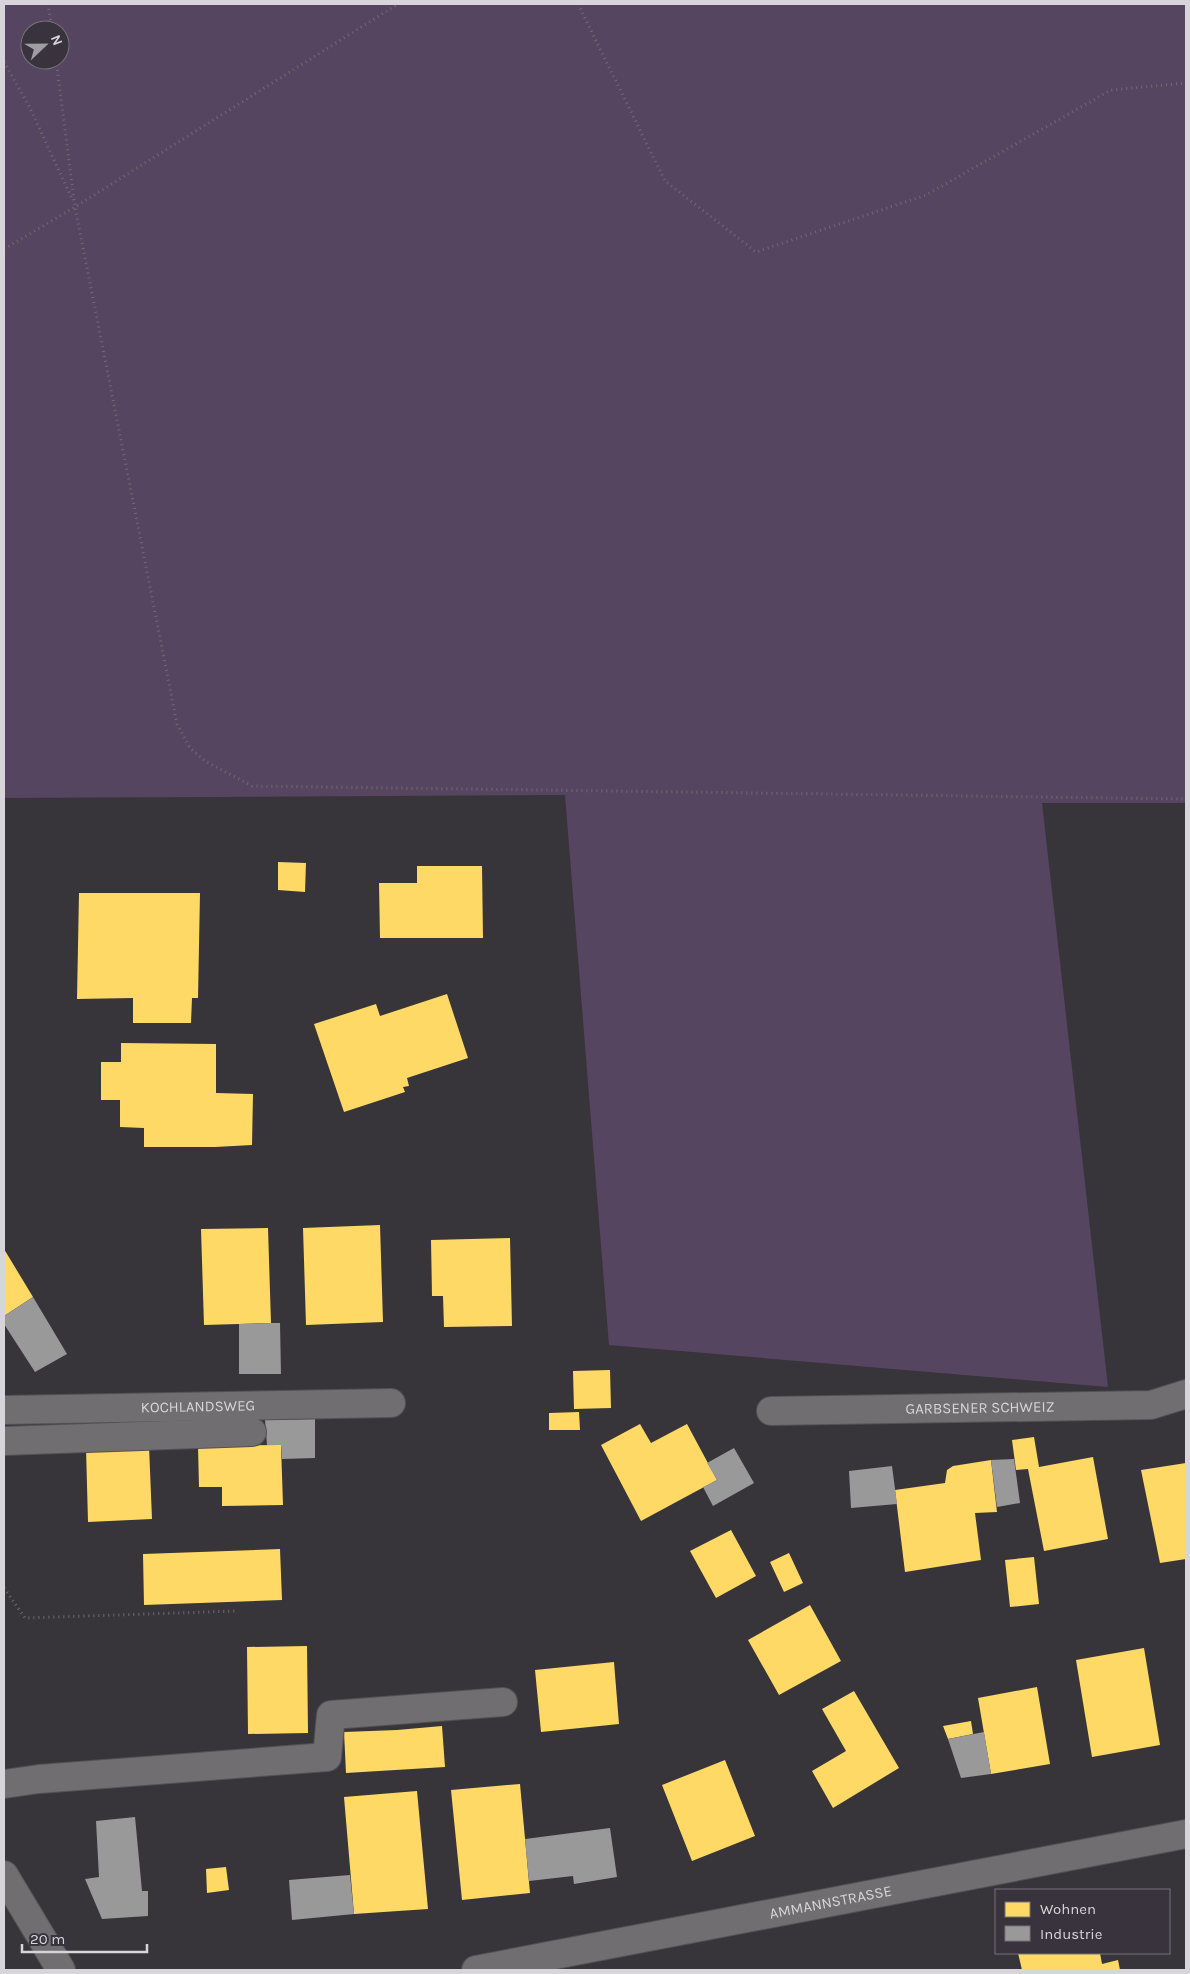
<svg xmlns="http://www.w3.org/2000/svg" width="1190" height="1974" font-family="Karla,sans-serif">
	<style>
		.green { fill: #564561; fill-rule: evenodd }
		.homes { fill: #ffd966 }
		.industry { fill: #999 }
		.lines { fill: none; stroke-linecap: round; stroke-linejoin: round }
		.minor-casing { stroke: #545156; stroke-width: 30 }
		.path { stroke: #6e6c70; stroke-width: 3; stroke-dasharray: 1 4; stroke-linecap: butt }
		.minor { stroke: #706e71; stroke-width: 28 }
		.labels { text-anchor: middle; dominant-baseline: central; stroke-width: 5; stroke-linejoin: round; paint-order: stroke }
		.street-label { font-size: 15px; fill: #d7d4da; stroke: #38333c }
	</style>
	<rect width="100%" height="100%" fill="#38353a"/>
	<!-- green -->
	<path class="green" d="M 4,4 L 1186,4 L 1186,803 L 1042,803 L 1108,1387 L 609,1345 L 565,795 L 4,798 ZM 30,30 L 60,30 L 60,60 L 30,60 Z"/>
	<!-- homes -->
	<path class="homes" d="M 278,862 L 306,863 L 305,892 L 278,890 Z
		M 417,866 L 482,866 L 483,938 L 380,938 L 379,883 L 417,883 Z
		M 79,893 L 200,893 L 198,998 L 192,998 L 191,1023 L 133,1023 L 133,998 L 77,999 Z
		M 447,994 L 468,1058 L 407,1078 L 409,1086 L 403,1087 L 405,1092 L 344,1112 L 314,1024 L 376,1004 L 380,1016 Z
		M 121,1043 L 216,1044 L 216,1093 L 253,1094 L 252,1145 L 215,1147 L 144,1147 L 144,1128 L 120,1127 L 120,1100 L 101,1100 L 101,1062 L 121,1062 Z
		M 380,1225 L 383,1322 L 306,1325 L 303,1228 Z
		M 268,1228 L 271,1323 L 204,1325 L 201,1229 Z
		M 510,1238 L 512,1326 L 444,1327 L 443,1296 L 432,1296 L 431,1240 Z
		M 4,1249 L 33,1297 L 4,1316 Z
		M 610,1370 L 611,1408 L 574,1409 L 573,1371 Z
		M 579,1412 L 580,1430 L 549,1430 L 549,1413 Z
		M 640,1424 L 651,1443 L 687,1424 L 717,1480 L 641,1521 L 601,1445 Z
		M 1034,1437 L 1039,1467 L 1093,1457 L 1108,1539 L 1044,1551 L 1028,1469 L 1016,1470 L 1012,1440 Z
		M 281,1445 L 283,1505 L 222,1506 L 222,1487 L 199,1487 L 198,1446 Z
		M 149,1446 L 152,1519 L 88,1522 L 86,1448 Z
		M 991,1460 L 997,1512 L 975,1513 L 981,1560 L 905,1572 L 895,1490 L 945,1483 L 947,1470 L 953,1466 Z
		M 1186,1463 L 1186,1559 L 1160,1563 L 1141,1470 Z
		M 731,1530 L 756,1576 L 716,1598 L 690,1551 Z
		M 280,1549 L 282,1600 L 144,1605 L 143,1554 Z
		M 789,1553 L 803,1583 L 784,1592 L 770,1562 Z
		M 1034,1557 L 1039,1604 L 1010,1607 L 1005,1560 Z
		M 810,1605 L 841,1661 L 779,1695 L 748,1640 Z
		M 307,1646 L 308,1733 L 248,1734 L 247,1647 Z
		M 1144,1648 L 1160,1745 L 1092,1757 L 1076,1660 Z
		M 614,1662 L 619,1724 L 541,1732 L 535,1670 Z
		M 1037,1687 L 1050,1764 L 991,1774 L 978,1698 Z
		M 854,1691 L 899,1768 L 833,1808 L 812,1771 L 846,1751 L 822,1709 Z
		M 971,1721 L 973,1734 L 948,1739 L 943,1726 Z
		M 442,1726 L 445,1767 L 346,1773 L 344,1732 L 397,1730 Z
		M 725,1760 L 755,1836 L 692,1861 L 662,1785 Z
		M 520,1784 L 530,1893 L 462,1900 L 451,1790 Z
		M 417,1791 L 428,1909 L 354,1914 L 344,1797 Z
		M 226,1867 L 229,1890 L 207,1893 L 206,1869 Z
		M 1018,1953 L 1100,1953 L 1102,1964 L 1118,1960 L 1120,1970 L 1022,1970 Z"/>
	<!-- industry -->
	<path class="industry" d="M 33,1297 L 67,1354 L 35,1372 L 4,1324 L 4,1316 Z
		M 271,1323 L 280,1323 L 281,1374 L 239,1374 L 239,1324 Z
		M 315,1419 L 315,1458 L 282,1459 L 281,1445 L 267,1445 L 265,1420 Z
		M 734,1448 L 754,1483 L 713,1506 L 703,1487 L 717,1480 L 707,1463 Z
		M 1014,1459 L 1020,1503 L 997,1507 L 991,1460 Z
		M 892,1466 L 897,1504 L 851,1508 L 849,1471 Z
		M 984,1732 L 991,1774 L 961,1778 L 948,1739 Z
		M 135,1817 L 142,1891 L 148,1891 L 148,1916 L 102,1919 L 85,1879 L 99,1877 L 96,1821 Z
		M 610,1828 L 617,1877 L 574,1884 L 573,1876 L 529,1881 L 525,1839 Z
		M 350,1875 L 354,1914 L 292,1920 L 289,1880 Z"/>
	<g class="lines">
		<!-- minor casing -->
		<g class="minor-casing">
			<g id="minor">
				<path id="s1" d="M 4,1410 L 391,1403"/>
				<path id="s2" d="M 771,1411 L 1151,1405 L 1186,1394"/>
				<path d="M 4,1441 L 252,1432"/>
				<path d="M 4,1784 L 39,1779 L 327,1757 L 331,1715 L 503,1702"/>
				<path d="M 4,1875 L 61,1970"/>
				<path id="s3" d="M 476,1970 L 1186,1834"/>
			</g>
		</g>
		<!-- path -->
		<path class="path" d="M 48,4 L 52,30
			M 578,4 L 665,181 L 756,252 L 926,195 L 1111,90 L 1186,83
			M 56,60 L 75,207 L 177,724 L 190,748 L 205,761 L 252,786 L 1186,799
			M 4,62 L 29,106 L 73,201
			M 4,249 L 75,207 L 398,4
			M 4,1588 L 25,1618 L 237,1611"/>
		<!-- minor -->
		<use href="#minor" class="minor"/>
	</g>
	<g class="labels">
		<!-- street labels -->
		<g class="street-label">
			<text stroke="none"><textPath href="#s1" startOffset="194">KOCHLANDSWEG</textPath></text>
			<text stroke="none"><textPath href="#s2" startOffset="209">GARBSENER SCHWEIZ</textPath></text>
			<text stroke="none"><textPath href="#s3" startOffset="361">AMMANNSTRASSE</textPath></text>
		</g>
	</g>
	<!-- border -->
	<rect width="1190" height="1974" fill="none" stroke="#d7d4da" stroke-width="10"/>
	<!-- legend -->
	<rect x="995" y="1889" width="175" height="65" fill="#38333c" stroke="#78737b"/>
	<rect x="1005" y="1902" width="25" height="15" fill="#ffd966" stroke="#78737b"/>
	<text x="1040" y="1914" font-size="15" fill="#d7d4da">Wohnen</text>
	<rect x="1005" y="1926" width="25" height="15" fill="#999999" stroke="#78737b"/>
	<text x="1040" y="1939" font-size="15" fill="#d7d4da">Industrie</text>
	<!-- north arrow -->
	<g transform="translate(45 45) rotate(68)"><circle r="24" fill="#38333c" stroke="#78737b"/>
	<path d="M0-4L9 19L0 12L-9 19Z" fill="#9f9ca2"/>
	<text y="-8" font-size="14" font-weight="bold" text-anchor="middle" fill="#d7d4da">N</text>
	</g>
	<!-- scale -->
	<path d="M22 1944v8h125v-8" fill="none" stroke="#d7d4da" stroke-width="2.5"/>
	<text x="30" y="1944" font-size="15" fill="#d7d4da" stroke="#38333c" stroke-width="4" paint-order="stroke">20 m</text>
</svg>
